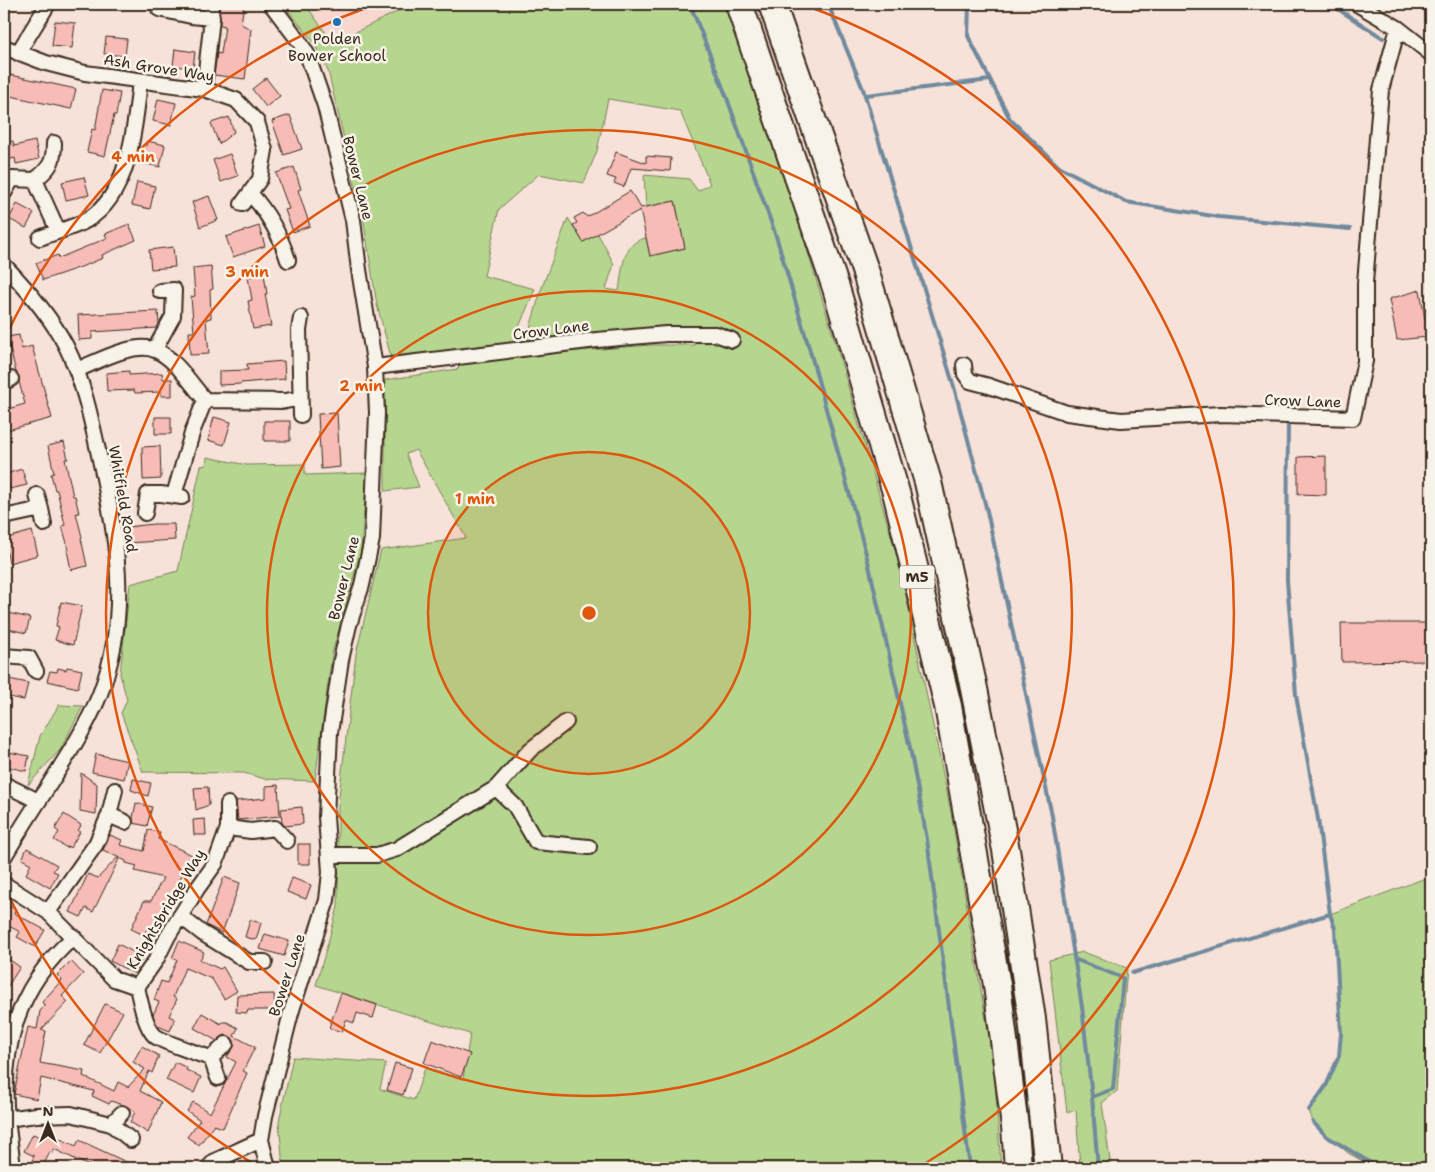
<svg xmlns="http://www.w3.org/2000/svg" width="1435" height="1172" font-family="'Shantell Sans',sans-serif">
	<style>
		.built { fill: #f7d7cf }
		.green { fill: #b6d690; stroke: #788057; fill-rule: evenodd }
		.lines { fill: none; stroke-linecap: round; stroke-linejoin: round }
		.stream { stroke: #6f899c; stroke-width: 4 }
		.building { fill: #f8bcb7; stroke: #3b2a1e }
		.street-casing { stroke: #3b2a1e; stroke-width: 18 }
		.highway-casing { stroke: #3b2a1e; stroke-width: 30 }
		.street { stroke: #f7f3e8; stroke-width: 14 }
		.highway { stroke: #f7f3e8; stroke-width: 26 }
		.ring { fill: none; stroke: #df570d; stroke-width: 2.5 }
		.poi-dot { fill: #1f6fb2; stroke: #f7f3e8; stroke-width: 2 }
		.labels { text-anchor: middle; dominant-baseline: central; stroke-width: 5; stroke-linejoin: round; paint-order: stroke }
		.shield { fill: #f7f3e8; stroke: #73665b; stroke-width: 1 }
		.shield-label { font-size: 14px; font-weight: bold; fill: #3b2a1e }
		.poi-label { font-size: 15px; fill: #3b2a1e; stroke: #f7f3e8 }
		.street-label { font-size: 15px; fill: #3b2a1e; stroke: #f7f3e8 }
		.centre { fill: #df570d; stroke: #f7f3e8; stroke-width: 2.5 }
		.ring-label { font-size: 15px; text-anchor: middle; font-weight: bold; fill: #df570d; stroke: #f7f3e8; stroke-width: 5; stroke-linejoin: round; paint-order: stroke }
	</style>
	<rect width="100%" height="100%" fill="#f7e2d9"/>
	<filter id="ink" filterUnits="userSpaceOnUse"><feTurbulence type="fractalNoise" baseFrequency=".02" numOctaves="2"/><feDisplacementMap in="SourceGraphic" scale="10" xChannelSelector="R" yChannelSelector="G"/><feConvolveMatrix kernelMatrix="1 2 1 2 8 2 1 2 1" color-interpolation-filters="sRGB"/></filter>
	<g filter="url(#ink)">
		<!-- built -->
		<path class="built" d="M 283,4 L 413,4 L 318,52 L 313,41 Z"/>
		<!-- green -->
		<path class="green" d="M 283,4 L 305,4 L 333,43 L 413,4 L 726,4 L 760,95 L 837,348 L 900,567 L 951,812 L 994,1067 L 1001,1168 L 283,1168 L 279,1121 L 293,1057 L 386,1063 L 380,1089 L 414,1100 L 425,1068 L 463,1079 L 470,1034 L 316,985 L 338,907 L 338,805 L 356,654 L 381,550 L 466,538 L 416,450 L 406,454 L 419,487 L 385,491 L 385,380 L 458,369 L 463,351 L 391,357 L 377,305 L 364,223 L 328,71 L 313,41 ZM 608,99 L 680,111 L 710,184 L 698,191 L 689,179 L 644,175 L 646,207 L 675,201 L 685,248 L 650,256 L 646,238 C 622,242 622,271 619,291 L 606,289 L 614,264 L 598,234 L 583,242 L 568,218 L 541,290 L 526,342 L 686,331 L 695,345 L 650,345 L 517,356 L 464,364 L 468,350 L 504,346 L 514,339 L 535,289 L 484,276 L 499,209 L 539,174 L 584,183 L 597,151 Z
			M 207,457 L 247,465 L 305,464 L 305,475 L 367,473 L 361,551 L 332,654 L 315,781 L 265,779 L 244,773 L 143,772 L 121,713 L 127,700 L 120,674 L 130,584 L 178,571 L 201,466 L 206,465 Z
			M 59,705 L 83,706 L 60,750 L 28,785 L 40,736 Z
			M 1431,876 L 1431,1168 L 1375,1168 L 1348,1153 L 1313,1122 L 1309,1110 L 1328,1080 L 1339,1056 L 1341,1033 L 1335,929 L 1330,914 Z
			M 1083,952 L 1127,968 L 1117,1091 L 1102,1103 L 1111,1168 L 1080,1168 L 1076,1110 L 1067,1112 L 1049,960 Z"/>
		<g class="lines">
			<!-- stream -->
			<path class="stream" d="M 690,4 L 727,98 L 777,239 L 810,351 L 868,561 L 910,748 L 927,839 L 970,1168
				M 828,4 L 863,89 L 954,387 L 987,511 L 1052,816 L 1082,1007 L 1092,1097 L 1098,1168
				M 969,4 L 968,36 L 1010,119 L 1058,166 L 1126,202 L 1219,217 L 1350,229
				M 1330,4 L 1383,38
				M 866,95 L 990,80
				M 1288,419 L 1287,580 L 1296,695 L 1318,819 L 1330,914 L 1335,929 L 1341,1033 L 1339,1056 L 1326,1086 L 1309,1110
				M 1074,959 L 1123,978 L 1113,1089 L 1092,1097
				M 1132,973 L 1330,914
				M 1313,1122 L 1326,1136 L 1379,1168"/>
		</g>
		<!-- building -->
		<path class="building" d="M 219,4 L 244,4 L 241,24 L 251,29 L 245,79 L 214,75 L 217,53 L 221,54 L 225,26 L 220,25 Z
			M 55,21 L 75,23 L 72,48 L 52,46 Z
			M 106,37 L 127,39 L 125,56 L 104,54 Z
			M 175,49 L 195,52 L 193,68 L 173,66 Z
			M 11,75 L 76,89 L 71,109 L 6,95 Z
			M 266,78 L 280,96 L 266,107 L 252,89 Z
			M 102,90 L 120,93 L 116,115 L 114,115 L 105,156 L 87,152 L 92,129 L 95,130 Z
			M 158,99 L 176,103 L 171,125 L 153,121 Z
			M 290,115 L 302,149 L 284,155 L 272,121 Z
			M 229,117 L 234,132 L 219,144 L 211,123 Z
			M 13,141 L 14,146 L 35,141 L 39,159 L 16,164 L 15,158 L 4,161 L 4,143 Z
			M 147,141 L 165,145 L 160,167 L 142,163 Z
			M 616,152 L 646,163 L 646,156 L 671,158 L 670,171 L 631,168 L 624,187 L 614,183 L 616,179 L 607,176 Z
			M 230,154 L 238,176 L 221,182 L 213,160 Z
			M 294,167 L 301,189 L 298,190 L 310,226 L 293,232 L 285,210 L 289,209 L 276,173 Z
			M 84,177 L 89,195 L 66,200 L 62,182 Z
			M 137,182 L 155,186 L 150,209 L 132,205 Z
			M 630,191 L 641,208 L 675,201 L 685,248 L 650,256 L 640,210 L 583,242 L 573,225 L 577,223 L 574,218 L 583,213 L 587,217 Z
			M 209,196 L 218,220 L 200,227 L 192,202 Z
			M 17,204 L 34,213 L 26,228 L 9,219 Z
			M 129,224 L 136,240 L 102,255 L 103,258 L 81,267 L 43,280 L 36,263 L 58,255 L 59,258 L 107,238 L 105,234 Z
			M 259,226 L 265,246 L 233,257 L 226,237 Z
			M 173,247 L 175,267 L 151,269 L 149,250 Z
			M 211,266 L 213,289 L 210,290 L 211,318 L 206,319 L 209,354 L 190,355 L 189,332 L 194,332 L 191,297 L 195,296 L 193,268 Z
			M 264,274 L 267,294 L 265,294 L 271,326 L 253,329 L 248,301 L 252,300 L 248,277 Z
			M 1420,290 L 1428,337 L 1397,340 L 1389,299 Z
			M 158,311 L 159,324 L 157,328 L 92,332 L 92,339 L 79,340 L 78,315 Z
			M 19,335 L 22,349 L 32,346 L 52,418 L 4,431 L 4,410 L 25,404 L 19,382 L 19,376 L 16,372 L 7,337 Z
			M 284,361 L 285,379 L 241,383 L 241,384 L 219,385 L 219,371 L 248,370 L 247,364 Z
			M 129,371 L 129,375 L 162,373 L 163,379 L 172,379 L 172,396 L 161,396 L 161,392 L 135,393 L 134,390 L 107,391 L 106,373 Z
			M 337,413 L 340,467 L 321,469 L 318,414 Z
			M 155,417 L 171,417 L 171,434 L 155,434 Z
			M 214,417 L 231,422 L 224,445 L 208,440 Z
			M 264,421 L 290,421 L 290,441 L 264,441 Z
			M 64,442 L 68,459 L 65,459 L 73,496 L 75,496 L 79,513 L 76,513 L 82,537 L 81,538 L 87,566 L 71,570 L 67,550 L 69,550 L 62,526 L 65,525 L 57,490 L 55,490 L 51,474 L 54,473 L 48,446 Z
			M 160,446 L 161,479 L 143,480 L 142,447 Z
			M 1326,456 L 1326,495 L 1298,494 L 1298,457 Z
			M 22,469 L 27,485 L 10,489 L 6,474 Z
			M 154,524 L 174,524 L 175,540 L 127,543 L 127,527 Z
			M 32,531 L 38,555 L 9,563 L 4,539 Z
			M 61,602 L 82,606 L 73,645 L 55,640 L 59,627 L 56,626 Z
			M 4,612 L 30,618 L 26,633 L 4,628 Z
			M 1341,623 L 1431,623 L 1431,661 L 1342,662 Z
			M 67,667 L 82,670 L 78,688 L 47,681 L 50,671 L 57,672 L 58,668 L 66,670 Z
			M 4,678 L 28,683 L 24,700 L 4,696 Z
			M 4,751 L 29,756 L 26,771 L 4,766 Z
			M 96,754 L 128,761 L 124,779 L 92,772 Z
			M 81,773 L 97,784 L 96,814 L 80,811 Z
			M 133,779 L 151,783 L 148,796 L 131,790 Z
			M 278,785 L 280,816 L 238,820 L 236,801 L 266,798 L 266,786 Z
			M 208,787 L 209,805 L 196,810 L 194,788 Z
			M 136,803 L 152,807 L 147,826 L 133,823 L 133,818 Z
			M 302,807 L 303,824 L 285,826 L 282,823 L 281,809 Z
			M 64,814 L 81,825 L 78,831 L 80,832 L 70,848 L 68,846 L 67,848 L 54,840 L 59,832 L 55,829 Z
			M 205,819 L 206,835 L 194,835 L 193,820 Z
			M 148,830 L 160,832 L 158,839 L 192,855 L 180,879 L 184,881 L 173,904 L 166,901 L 153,927 L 149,925 L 144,935 L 131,929 L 144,901 L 151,901 L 163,878 L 135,871 L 137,866 L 126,863 L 126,861 L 103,850 L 110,835 L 122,840 L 120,845 L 144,851 Z
			M 298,844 L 310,844 L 310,864 L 298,864 Z
			M 27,848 L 57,865 L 53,871 L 58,873 L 50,888 L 26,874 L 31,864 L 22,859 Z
			M 117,858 L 119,859 L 93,912 L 86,908 L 81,917 L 70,912 L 88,874 L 98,878 Z
			M 224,877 L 240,883 L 222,933 L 206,925 Z
			M 292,878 L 311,885 L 306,899 L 287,892 Z
			M 4,903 L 16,910 L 14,913 L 45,930 L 35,947 L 17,937 L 20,932 L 7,925 L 4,931 Z
			M 250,920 L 261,923 L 256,940 L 245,937 Z
			M 265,934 L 289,941 L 284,956 L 260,949 Z
			M 179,941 L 204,952 L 200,960 L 220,969 L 223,967 L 237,991 L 224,999 L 212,979 L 185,968 L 173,997 L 177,999 L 169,1016 L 175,1019 L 170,1031 L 158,1026 L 156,1023 L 153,1015 L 159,1002 L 154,1000 L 161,981 L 167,983 L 177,960 L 172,958 Z
			M 118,944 L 143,957 L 135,974 L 110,961 Z
			M 4,956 L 20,967 L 4,992 Z
			M 71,961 L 83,974 L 62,996 L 68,1002 L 41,1030 L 46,1031 L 40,1063 L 84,1071 L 83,1076 L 114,1091 L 118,1082 L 128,1087 L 145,1069 L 133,1062 L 142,1046 L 159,1056 L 152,1073 L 149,1071 L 140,1091 L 161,1102 L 148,1133 L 130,1122 L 135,1112 L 128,1107 L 111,1101 L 109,1104 L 92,1096 L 94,1091 L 41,1078 L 37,1099 L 14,1094 L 28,1027 L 37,1029 L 40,1011 L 45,1006 L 42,1002 L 62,980 L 57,975 Z
			M 341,993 L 377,1005 L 373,1018 L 357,1013 L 354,1023 L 346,1020 L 342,1032 L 329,1028 Z
			M 274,994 L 275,1010 L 248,1010 L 247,1013 L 236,1012 L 237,995 Z
			M 105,1004 L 123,1012 L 100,1053 L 84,1045 Z
			M 202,1013 L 221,1024 L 222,1022 L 227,1022 L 238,1028 L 234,1036 L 255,1047 L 243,1071 L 247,1073 L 223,1128 L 214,1125 L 199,1145 L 187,1137 L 200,1120 L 187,1111 L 193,1102 L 210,1113 L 236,1062 L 227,1057 L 234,1046 L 232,1038 L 225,1035 L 217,1041 L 194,1028 Z
			M 432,1040 L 470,1054 L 461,1077 L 424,1063 Z
			M 175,1062 L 187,1068 L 186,1070 L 201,1077 L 194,1093 L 166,1080 Z
			M 395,1063 L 412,1068 L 403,1095 L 387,1090 Z
			M 43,1131 L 76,1146 L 79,1140 L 139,1168 L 93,1168 L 54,1149 L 53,1153 L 50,1152 L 42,1168 L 31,1163 L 34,1156 L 24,1151 L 33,1134 L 40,1137 Z"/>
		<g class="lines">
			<!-- street casing -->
			<g class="street-casing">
				<path id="street" d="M 1357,4 L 1398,28 L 1431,54
					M 159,9 L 191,16 L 212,18
					M 4,47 L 46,63 L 85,73 L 204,89 L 236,100 L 257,122 L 265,150 L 260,179 L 242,204
					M 18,53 L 48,4
					M 204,89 L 212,18 L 210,4
					M 35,180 L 58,231
					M 4,193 L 12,179 L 35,180 C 50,168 54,162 54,143
					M 250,193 C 268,213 280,234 288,260
					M 40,238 C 54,232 74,228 87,220 C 130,195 135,126 140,81
					M 4,265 C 27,289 51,317 66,346 C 83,380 91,418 99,455 C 117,535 131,614 100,694 C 86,729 64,761 44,793 C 30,814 17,835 4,857
					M 301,318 L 299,330 L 301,415
					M 155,349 L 173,316 L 174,290 L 160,291
					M 964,365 L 965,374 L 970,381 L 989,386 L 1067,413 L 1121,420 L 1221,414 L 1353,418 L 1365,361 L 1365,283 L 1381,90 L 1398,28
					M 375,367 L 597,340 L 666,334 L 716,334 L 732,340
					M 77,370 C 96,362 135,341 155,350 C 174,357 192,385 205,400
					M 4,382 L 11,379
					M 37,495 L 41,509
					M 174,495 L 193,430 L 205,400 L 286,401 L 300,398
					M 145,513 L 148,494 L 161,494 L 182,497
					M 4,517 L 41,509 L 44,524
					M 4,656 L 29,658 L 36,671
					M 4,784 L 38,801
					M 496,788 L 530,750 L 566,722
					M 228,804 L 228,828
					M 109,815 L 115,790
					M 329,855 L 377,855 L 397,849 L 496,788 L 515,806 L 536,842 L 589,847
					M 4,884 L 48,912 L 114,979 L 137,987 L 156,960 L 168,936 L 197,889 L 215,864 L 228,828 L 251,831 L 275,828 L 287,841
					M 48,912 L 96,844 L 109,815 L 125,822
					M 180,916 L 202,933 L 249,962 L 265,962
					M 74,937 C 18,985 0,1047 7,1119 L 36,1115 L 71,1114 L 111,1124 L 122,1113
					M 137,987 C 140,1000 145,1027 155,1036 C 161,1041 201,1055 211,1058 L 226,1044
					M 211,1058 L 218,1078
					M 7,1119 L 12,1159
					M 111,1124 L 131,1140
					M 208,1168 L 215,1161 L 261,1140
					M 268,1168 L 261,1140 L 265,1116 L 291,1013 L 327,900 L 330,872 L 326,817 L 330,733 L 341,660 L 349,625 L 362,585 L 372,539 L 377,413 L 375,367 L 359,270 L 353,220 L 325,106 L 307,54 L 299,41 L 271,4"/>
			</g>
			<!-- highway casing -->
			<g class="highway-casing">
				<path id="highway" d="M 739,4 L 836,288 L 897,496 L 948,706 L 997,985 L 1015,1127 L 1018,1168
					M 772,4 L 866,273 L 928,482 L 973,684 L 1006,850 L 1032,1019 L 1048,1168"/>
			</g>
			<!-- street -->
			<use href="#street" class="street"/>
			<!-- highway -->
			<use href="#highway" class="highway"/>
		</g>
	</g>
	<!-- distance rings -->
	<circle cx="589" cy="613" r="161" fill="#df570d" fill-opacity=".12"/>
	<g class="ring">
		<circle cx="589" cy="613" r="161"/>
		<circle cx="589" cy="613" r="322"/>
		<circle cx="589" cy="613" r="483"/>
		<path d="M257 1166A645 645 0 0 1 4 886M4 340A645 645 0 0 1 374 5M804 5A645 645 0 0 1 921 1166"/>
	</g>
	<!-- markers -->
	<circle class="poi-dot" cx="337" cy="22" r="5"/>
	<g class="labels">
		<!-- shield labels -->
		<rect class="shield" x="899.5" y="565.5" width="35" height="23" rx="4"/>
		<g class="shield-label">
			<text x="917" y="577">M5</text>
		</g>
		<!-- poi labels -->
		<g class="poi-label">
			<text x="337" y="39">Polden<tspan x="337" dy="17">Bower School</tspan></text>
		</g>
		<!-- street labels -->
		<g class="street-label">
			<text transform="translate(159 68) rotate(9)">Ash Grove Way</text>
			<text transform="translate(358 178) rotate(76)">Bower Lane</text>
			<text transform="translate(551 330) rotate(-7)">Crow Lane</text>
			<text transform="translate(1303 401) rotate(2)">Crow Lane</text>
			<text transform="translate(123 499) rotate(80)">Whitfield Road</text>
			<text transform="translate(344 578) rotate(-76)">Bower Lane</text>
			<text transform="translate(166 909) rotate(-59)">Knightsbridge Way</text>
			<text transform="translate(287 975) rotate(-72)">Bower Lane</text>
		</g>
	</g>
	<circle cx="589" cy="613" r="8" class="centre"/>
	<g class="ring-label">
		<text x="133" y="162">4 min</text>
		<text x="247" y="277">3 min</text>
		<text x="361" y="391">2 min</text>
		<text x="475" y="504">1 min</text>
	</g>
	<!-- margin -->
	<rect width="1435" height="1172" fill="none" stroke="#f7f3e8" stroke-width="20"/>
	<rect x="10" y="10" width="1415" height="1152" fill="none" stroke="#3b2a1e" stroke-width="2" filter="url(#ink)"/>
	<!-- north arrow -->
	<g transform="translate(48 1124)" stroke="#f7f3e8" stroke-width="4" paint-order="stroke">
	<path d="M0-4L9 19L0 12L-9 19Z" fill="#3b2a1e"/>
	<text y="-8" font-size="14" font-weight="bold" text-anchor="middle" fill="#3b2a1e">N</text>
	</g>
</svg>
